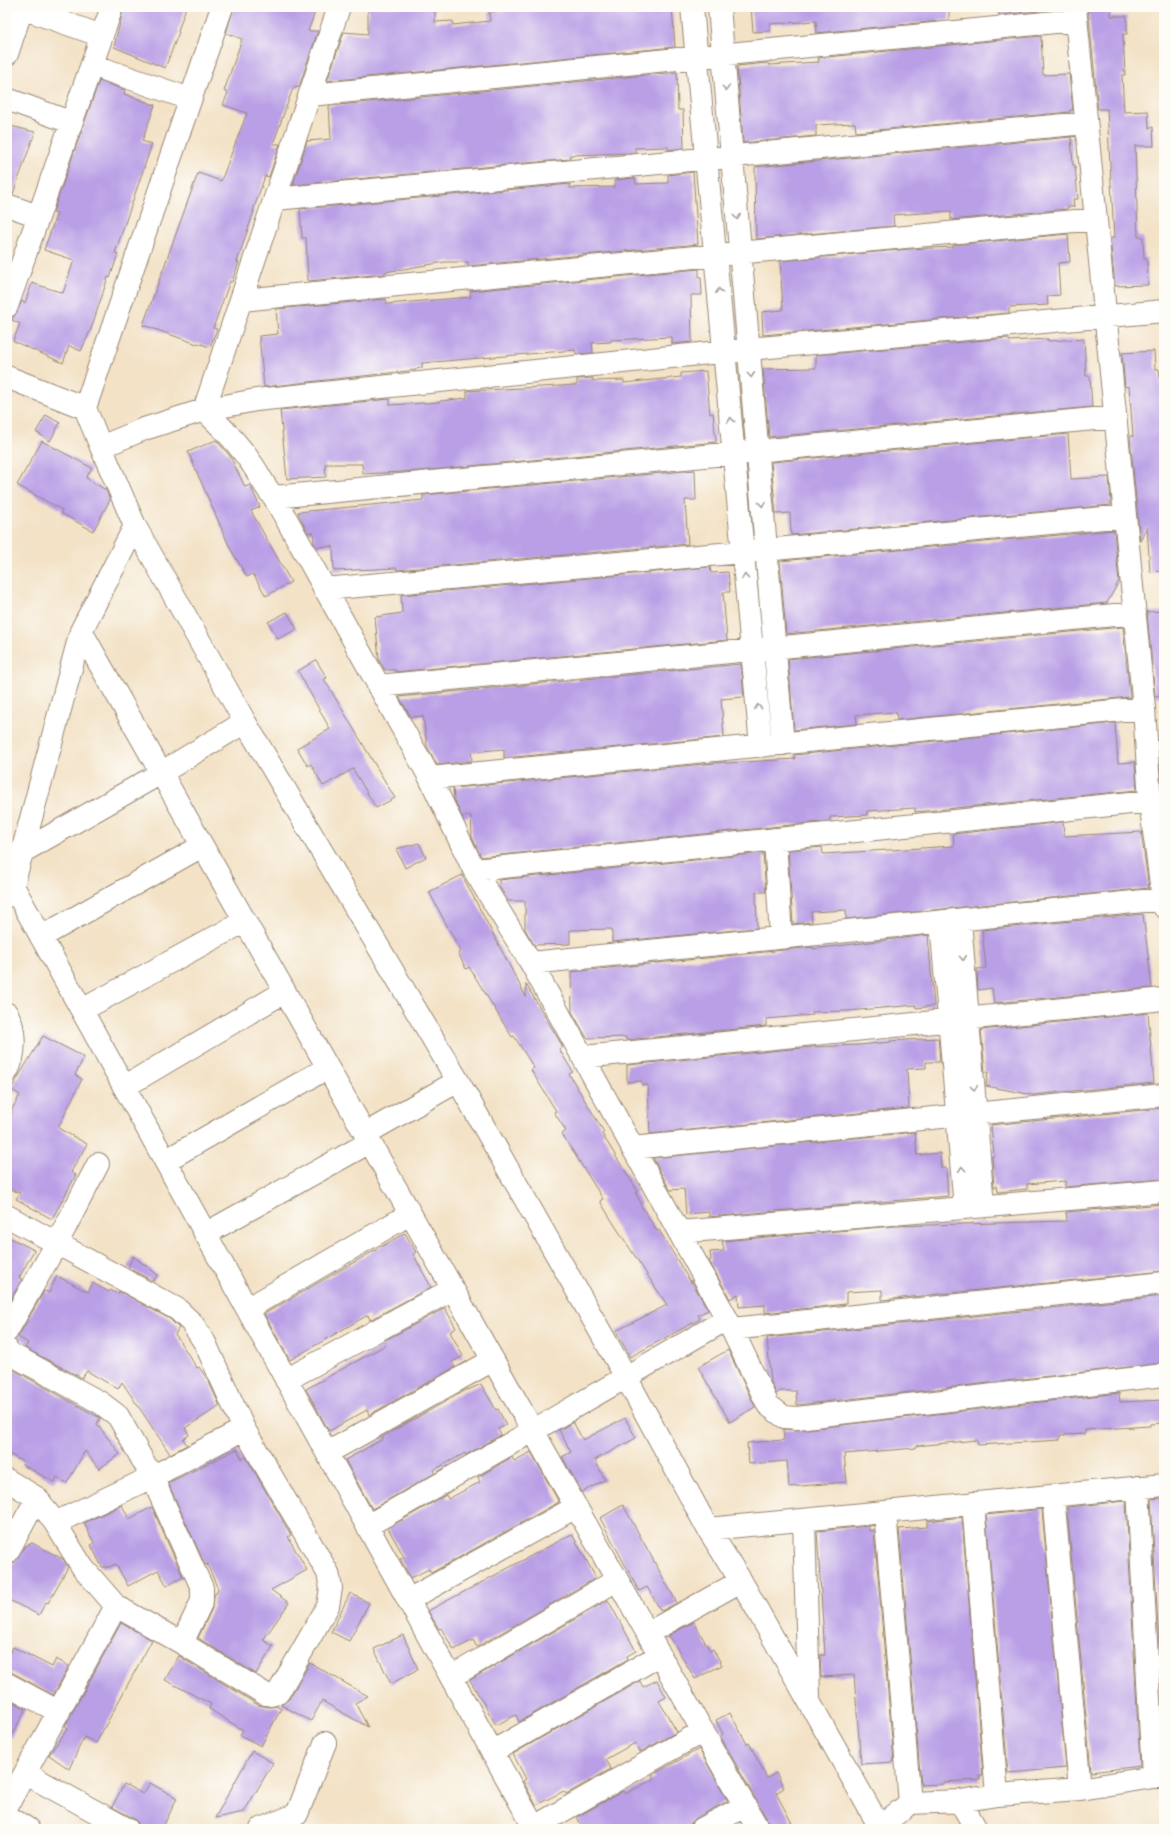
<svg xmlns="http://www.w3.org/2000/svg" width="1171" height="1836" font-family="'Gochi Hand',sans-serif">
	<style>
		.building { fill: #b99fe6 }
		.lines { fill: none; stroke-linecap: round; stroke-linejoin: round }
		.minor-casing { stroke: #978672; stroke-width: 24 }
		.path { stroke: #978672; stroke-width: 2.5; stroke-dasharray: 3 3; stroke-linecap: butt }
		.minor { stroke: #fff; stroke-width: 22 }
		.oneway { stroke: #a79f9a }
	</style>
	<rect width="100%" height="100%" fill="#fdfcf7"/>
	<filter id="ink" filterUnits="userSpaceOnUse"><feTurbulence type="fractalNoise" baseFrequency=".025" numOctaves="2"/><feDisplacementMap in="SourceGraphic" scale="8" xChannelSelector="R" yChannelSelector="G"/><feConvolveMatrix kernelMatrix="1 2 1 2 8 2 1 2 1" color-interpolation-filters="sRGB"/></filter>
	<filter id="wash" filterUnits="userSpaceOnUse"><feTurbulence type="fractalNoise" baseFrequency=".012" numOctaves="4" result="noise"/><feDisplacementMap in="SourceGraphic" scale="16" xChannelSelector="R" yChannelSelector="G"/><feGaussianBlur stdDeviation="0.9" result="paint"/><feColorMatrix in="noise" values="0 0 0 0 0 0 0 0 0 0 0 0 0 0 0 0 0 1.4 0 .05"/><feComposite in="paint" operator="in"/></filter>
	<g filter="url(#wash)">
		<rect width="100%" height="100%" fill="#f3e2c6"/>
		<g id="blocks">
			<!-- building -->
			<path class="building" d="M 124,7 L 186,7 L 178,31 L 179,32 L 165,68 L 114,47 Z
				M 234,7 L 317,7 L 308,31 L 318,31 L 299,87 L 293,88 L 273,144 L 280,144 L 269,177 L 265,176 L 253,211 L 254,211 L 237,262 L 239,262 L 232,282 L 230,281 L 213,328 L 217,329 L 210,347 L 198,343 L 197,344 L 143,325 L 198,173 L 221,181 L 247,113 L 223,105 L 228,93 L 224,91 L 242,39 L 226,33 Z
				M 368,7 L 435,7 L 435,22 L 453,21 L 453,25 L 490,21 L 489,12 L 526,9 L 526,7 L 607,7 L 607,9 L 672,7 L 675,47 L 327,81 L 344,32 L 368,34 Z
				M 751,7 L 949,7 L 949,20 L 817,33 L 816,21 L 770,24 L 770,31 L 753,32 Z
				M 998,7 L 1039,7 L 1039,11 L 999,15 Z
				M 1088,7 L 1111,7 L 1111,16 L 1127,16 L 1127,34 L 1123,34 L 1125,75 L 1122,75 L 1124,112 L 1148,111 L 1149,128 L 1153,127 L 1154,146 L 1135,146 L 1138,237 L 1143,237 L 1144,258 L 1147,258 L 1148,285 L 1115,286 L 1110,238 L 1114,238 L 1107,109 L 1098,109 Z
				M 1041,36 L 1043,75 L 1069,74 L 1073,110 L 1070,110 L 1070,112 L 856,132 L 855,123 L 816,125 L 816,136 L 743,143 L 737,66 L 768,63 L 769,65 L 819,62 L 818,58 Z
				M 677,72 L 678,110 L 683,110 L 684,148 L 668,150 L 668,147 L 635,148 L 635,153 L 570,155 L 570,159 L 293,185 L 307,141 L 331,139 L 329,106 Z
				M 99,81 L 125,90 L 124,94 L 155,105 L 142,141 L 152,144 L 115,253 L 118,254 L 110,278 L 108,277 L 91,329 L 81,351 L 69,346 L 63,363 L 13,341 L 20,324 L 12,320 L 22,301 L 25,303 L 32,283 L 63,293 L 74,260 L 44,250 L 57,213 L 53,212 Z
				M 7,125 L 35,132 L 13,194 L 7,193 Z
				M 1071,137 L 1073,165 L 1075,165 L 1078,199 L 1073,199 L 1074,207 L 1067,207 L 1067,209 L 951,220 L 951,211 L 893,215 L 894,226 L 756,239 L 755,167 Z
				M 693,172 L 698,244 L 468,266 L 468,262 L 445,262 L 385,272 L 385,274 L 308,281 L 306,238 L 302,238 L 300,209 L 570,184 L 570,188 L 615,187 L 615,180 L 635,178 L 636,184 L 668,183 L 668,175 Z
				M 1068,234 L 1070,262 L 1058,263 L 1060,295 L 1047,296 L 1048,305 L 1009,307 L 1009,313 L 763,335 L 762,312 L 783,310 L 780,261 L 909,249 L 953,247 L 953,245 Z
				M 699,269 L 699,277 L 701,277 L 702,295 L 691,295 L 692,342 L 672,344 L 672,337 L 611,340 L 611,342 L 592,343 L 593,353 L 576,354 L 575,350 L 422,363 L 422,368 L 416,369 L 416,370 L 264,387 L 259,336 L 278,334 L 276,309 L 386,299 L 387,304 L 471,297 L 470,291 Z
				M 1009,338 L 1009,341 L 1048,339 L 1048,341 L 1084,339 L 1086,376 L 1090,376 L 1092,407 L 769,437 L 763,369 L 816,368 L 816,355 Z
				M 1154,351 L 1155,369 L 1159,369 L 1164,413 L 1164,571 L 1150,572 L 1147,527 L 1140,541 L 1130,436 L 1133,436 L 1129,386 L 1125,387 L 1122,353 Z
				M 706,371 L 710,414 L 713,413 L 716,442 L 420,471 L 363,474 L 362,464 L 325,464 L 326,477 L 287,479 L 280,410 L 390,399 L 390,405 L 440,402 L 440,401 L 467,398 L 467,391 L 577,385 L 577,379 L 593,378 L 593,381 L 624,380 L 624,383 L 681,377 L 681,373 Z
				M 46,415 L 60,423 L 50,441 L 36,432 Z
				M 1068,434 L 1071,479 L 1109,477 L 1111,505 L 791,535 L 790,513 L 776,514 L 771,462 Z
				M 216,440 L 230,456 L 245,487 L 250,485 L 260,507 L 251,511 L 291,582 L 266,596 L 253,574 L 247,577 L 231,550 L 188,452 Z
				M 42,441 L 92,468 L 86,478 L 106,490 L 110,500 L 93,531 L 61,513 L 62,510 L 17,485 Z
				M 695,470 L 696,500 L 685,500 L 688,544 L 397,570 L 397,568 L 334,571 L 333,546 L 316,547 L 314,543 L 313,532 L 308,533 L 299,515 L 298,512 L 423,500 L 423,495 Z
				M 1114,530 L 1119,581 L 1107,603 L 786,634 L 780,561 Z
				M 710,567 L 711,573 L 728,572 L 730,592 L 723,592 L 727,640 L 396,672 L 396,670 L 385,670 L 379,660 L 375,617 L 402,613 L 401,595 Z
				M 1164,611 L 1164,696 L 1155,697 L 1147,613 L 1147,612 Z
				M 287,612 L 297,629 L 278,639 L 268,622 Z
				M 1123,627 L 1130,697 L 897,720 L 896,712 L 856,715 L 857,724 L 794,730 L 788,659 Z
				M 316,660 L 327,678 L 324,679 L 395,798 L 376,808 L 353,769 L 323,786 L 311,764 L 308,766 L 297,748 L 330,729 L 298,671 Z
				M 741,664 L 744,697 L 721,699 L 724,737 L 504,758 L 504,749 L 471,752 L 472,761 L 437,765 L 427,746 L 423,716 L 411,717 L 399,697 Z
				M 1115,723 L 1118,763 L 1135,762 L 1137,790 L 915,812 L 915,808 L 867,811 L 867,815 L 830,817 L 830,821 L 820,822 L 481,857 L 472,837 L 471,816 L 462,817 L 454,799 L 453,788 L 726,762 L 726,763 L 795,759 L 794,755 Z
				M 1164,760 L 1164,798 L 1162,798 L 1160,761 Z
				M 1063,822 L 1064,836 L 1141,832 L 1149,888 L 846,919 L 846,910 L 811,912 L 812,922 L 793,924 L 788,850 L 822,847 L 823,854 L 954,846 L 953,834 Z
				M 419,843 L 426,857 L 405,868 L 396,849 Z
				M 763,853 L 766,892 L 756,892 L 757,928 L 612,942 L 612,929 L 570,930 L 570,944 L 534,945 L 525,929 L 525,901 L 508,901 L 499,886 L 499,880 Z
				M 462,875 L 526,997 L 526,984 L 563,1047 L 559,1049 L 573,1072 L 569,1074 L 604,1132 L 602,1134 L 638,1192 L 635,1192 L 641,1203 L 640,1204 L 657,1231 L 659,1230 L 691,1283 L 691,1280 L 708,1310 L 698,1315 L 700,1319 L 630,1357 L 616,1331 L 667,1305 L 612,1221 L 600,1201 L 603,1199 L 562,1134 L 566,1131 L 554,1112 L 556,1111 L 531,1070 L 534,1068 L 514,1036 L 512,1037 L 469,967 L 466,969 L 458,953 L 461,952 L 429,892 Z
				M 1143,914 L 1152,988 L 994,1003 L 992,988 L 978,990 L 977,969 L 986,968 L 982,930 Z
				M 928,935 L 934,1006 L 916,1008 L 916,1005 L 848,1011 L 812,1012 L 813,1015 L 766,1019 L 766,1026 L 626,1040 L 626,1037 L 587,1038 L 572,1012 L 571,972 L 813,947 L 813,949 Z
				M 1148,1013 L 1154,1083 L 1033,1095 L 986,1086 L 988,1072 L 985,1072 L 981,1030 Z
				M 43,1036 L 84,1057 L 75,1075 L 82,1079 L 58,1128 L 87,1144 L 71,1172 L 76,1175 L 52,1219 L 16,1199 L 20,1193 L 7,1188 L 7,1126 L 12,1112 L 11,1111 L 20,1095 L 11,1089 Z
				M 938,1038 L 940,1062 L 926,1062 L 926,1068 L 907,1069 L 909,1108 L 650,1134 L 648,1085 L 642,1085 L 642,1081 L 627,1082 L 627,1065 L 813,1047 L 859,1045 L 891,1042 L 890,1041 Z
				M 1164,1108 L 1164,1179 L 1065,1187 L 1065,1181 L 1027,1184 L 1027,1189 L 998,1192 L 997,1186 L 994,1187 L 992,1156 L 994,1156 L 991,1125 Z
				M 915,1132 L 917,1155 L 940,1153 L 941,1168 L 946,1168 L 948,1196 L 709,1217 L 709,1212 L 686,1214 L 684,1189 L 670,1190 L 653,1158 Z
				M 1164,1204 L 1164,1271 L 882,1300 L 882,1290 L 846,1292 L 846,1304 L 765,1313 L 765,1305 L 739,1307 L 738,1294 L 730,1299 L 709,1261 L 711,1260 L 710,1252 L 724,1251 L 722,1241 L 894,1226 L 1067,1221 L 1066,1212 Z
				M 405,1233 L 416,1252 L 413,1254 L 431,1287 L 370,1320 L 368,1315 L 290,1360 L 264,1314 Z
				M 7,1236 L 34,1250 L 19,1278 L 22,1279 L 7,1306 Z
				M 133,1256 L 158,1275 L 153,1281 L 128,1268 Z
				M 57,1276 L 88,1292 L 93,1283 L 109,1292 L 110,1290 L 118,1294 L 119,1291 L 170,1319 L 179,1328 L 175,1334 L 197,1368 L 199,1367 L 208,1380 L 220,1406 L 185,1428 L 189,1435 L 183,1439 L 187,1445 L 170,1454 L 122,1382 L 118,1389 L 87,1371 L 82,1378 L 25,1348 L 28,1343 L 18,1337 L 44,1291 L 49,1293 Z
				M 1164,1296 L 1164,1363 L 797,1405 L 796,1391 L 780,1391 L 776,1394 L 771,1382 L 767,1338 Z
				M 445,1308 L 456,1328 L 450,1332 L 463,1356 L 452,1362 L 455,1367 L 369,1415 L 367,1410 L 329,1431 L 306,1389 L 386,1345 L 384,1341 Z
				M 728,1350 L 755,1407 L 730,1422 L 698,1367 Z
				M 14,1370 L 100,1418 L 97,1424 L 120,1454 L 99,1469 L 85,1451 L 67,1483 L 57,1477 L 55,1482 L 22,1465 L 24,1462 L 7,1453 L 7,1382 Z
				M 481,1384 L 496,1410 L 498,1409 L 506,1425 L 498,1429 L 501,1435 L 466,1455 L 465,1453 L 434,1470 L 435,1473 L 372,1509 L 345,1460 L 383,1439 L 382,1437 L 468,1389 L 468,1390 Z
				M 1119,1393 L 1120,1402 L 1164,1400 L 1164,1423 L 1150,1424 L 1150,1426 L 1085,1430 L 1085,1434 L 1060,1435 L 1060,1440 L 978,1445 L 977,1440 L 916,1446 L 916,1448 L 844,1454 L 847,1482 L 789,1487 L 787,1461 L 749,1464 L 747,1443 L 784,1440 L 783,1429 L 798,1430 Z
				M 625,1418 L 636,1438 L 595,1460 L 605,1480 L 582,1492 L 562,1457 L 571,1452 L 559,1430 L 573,1422 L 583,1440 Z
				M 237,1449 L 242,1459 L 246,1457 L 291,1535 L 288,1537 L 307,1570 L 271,1590 L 289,1603 L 263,1640 L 273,1646 L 256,1674 L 198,1638 L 213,1606 L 214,1596 L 218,1589 L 207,1564 L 205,1565 L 168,1483 Z
				M 531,1452 L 559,1502 L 431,1573 L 429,1569 L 411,1578 L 400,1559 L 404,1557 L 388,1528 L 446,1495 L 448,1499 L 480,1482 L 478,1477 L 512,1457 L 514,1461 Z
				M 1164,1498 L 1164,1663 L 1160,1663 L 1151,1499 Z
				M 1126,1501 L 1140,1766 L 1091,1772 L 1067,1507 Z
				M 122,1505 L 129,1519 L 152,1507 L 183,1577 L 167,1586 L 158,1570 L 128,1586 L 116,1564 L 109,1567 L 102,1567 L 91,1545 L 94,1543 L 84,1523 Z
				M 623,1505 L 677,1603 L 661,1611 L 647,1587 L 639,1591 L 600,1518 Z
				M 1042,1509 L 1066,1768 L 1008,1773 L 986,1515 Z
				M 962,1517 L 983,1775 L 980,1775 L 980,1780 L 944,1782 L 944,1784 L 921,1785 L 899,1529 L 927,1527 L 927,1521 Z
				M 869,1526 L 869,1531 L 874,1530 L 894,1762 L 861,1764 L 854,1675 L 821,1677 L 820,1655 L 825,1655 L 817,1531 Z
				M 572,1534 L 596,1578 L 477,1647 L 473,1640 L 454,1650 L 441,1628 L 439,1629 L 428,1611 Z
				M 32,1543 L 63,1559 L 68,1567 L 48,1603 L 46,1602 L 39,1615 L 7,1599 L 7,1565 L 14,1563 L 24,1547 Z
				M 350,1593 L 369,1603 L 349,1641 L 331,1632 Z
				M 608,1600 L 636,1651 L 627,1656 L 628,1659 L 519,1722 L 516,1715 L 496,1725 L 470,1680 Z
				M 694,1622 L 710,1651 L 713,1649 L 722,1665 L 695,1679 L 669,1635 Z
				M 121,1623 L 152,1640 L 96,1743 L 84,1737 L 69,1769 L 49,1755 L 68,1728 L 65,1726 Z
				M 403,1635 L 418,1669 L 391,1684 L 374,1649 Z
				M 13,1647 L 52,1667 L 56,1659 L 69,1666 L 53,1695 L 13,1673 L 7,1672 L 7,1659 Z
				M 179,1656 L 258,1705 L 269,1707 L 276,1706 L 281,1709 L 261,1746 L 240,1735 L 243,1730 L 209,1709 L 211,1704 L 165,1680 Z
				M 310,1663 L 368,1696 L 355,1703 L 368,1727 L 322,1701 L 311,1721 L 281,1705 L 289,1699 Z
				M 657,1680 L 666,1697 L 659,1701 L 677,1732 L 640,1752 L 635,1743 L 606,1759 L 611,1769 L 566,1794 L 564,1791 L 536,1805 L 523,1781 L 526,1779 L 513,1754 L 640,1681 L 643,1687 Z
				M 7,1698 L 26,1709 L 7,1744 Z
				M 730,1713 L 747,1744 L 749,1743 L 767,1778 L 776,1773 L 784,1788 L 776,1793 L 795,1829 L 770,1829 L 769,1823 L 720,1736 L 723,1734 L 716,1720 Z
				M 699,1749 L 728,1801 L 696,1818 L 691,1823 L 690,1829 L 583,1829 L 577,1817 L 623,1791 L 625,1794 L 654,1779 L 652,1775 Z
				M 252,1751 L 273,1763 L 244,1812 L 215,1818 Z
				M 150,1783 L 177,1798 L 162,1829 L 139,1829 L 138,1823 L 133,1818 L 112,1807 L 124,1784 L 143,1794 Z"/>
		</g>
	</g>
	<g filter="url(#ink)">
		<use href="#blocks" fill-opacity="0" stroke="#978672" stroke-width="1"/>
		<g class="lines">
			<!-- minor casing -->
			<g class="minor-casing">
				<path id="minor" d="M 19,7 L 102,36
					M 339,7 L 204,410 C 222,427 238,443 252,464 C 260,475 264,487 274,497 L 430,778 L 474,870 L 531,963 L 727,1319 L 768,1405 L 784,1417 L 797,1418 L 1164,1375
					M 692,7 L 761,746
					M 719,7 L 783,744
					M 1075,7 L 1144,708 L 1150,801 L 1164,907
					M 7,54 L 22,8
					M 92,65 L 190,99
					M 310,95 L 1076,20
					M 7,99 L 70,122
					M 275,199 L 1086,123
					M 7,205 L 38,216
					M 241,300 L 1096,219
					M 7,306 L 112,7
					M 7,377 L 85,408 L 222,7
					M 85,408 L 101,447
					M 274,497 L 1115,417
					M 324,589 L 743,552 L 1125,516
					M 81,631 L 758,1829
					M 378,686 L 1135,613
					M 430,778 L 1144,708
					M 775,839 L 781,938
					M 22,852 L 161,773 L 245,722
					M 474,870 L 1150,801
					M 13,886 L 535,1829
					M 7,896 L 13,886 L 81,631 L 135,526
					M 960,920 L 983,1206
					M 941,922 L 965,1208
					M 41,937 L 202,846
					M 531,963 L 1163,899
					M 82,1010 L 245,921
					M 7,1014 C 16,1029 16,1055 7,1071
					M 583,1057 L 1164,999
					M 124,1087 L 284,992
					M 365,1134 L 458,1081
					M 632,1148 L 1164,1095
					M 165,1161 L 327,1068
					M 7,1216 L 177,1309 L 192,1323 L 205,1343 L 244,1429 L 328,1573 L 331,1588 L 328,1606 L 278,1693 L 271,1695 L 265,1694 L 182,1643 L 116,1606 L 83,1568 L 55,1523 L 37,1498 L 7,1480
					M 679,1232 L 1164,1191
					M 205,1234 L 370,1142
					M 247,1309 L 410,1214
					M 732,1329 L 1164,1283
					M 7,1331 L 57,1243 L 98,1164
					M 7,1349 L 9,1353 L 101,1403 L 118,1416 L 152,1477 L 202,1588 L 202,1601 L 182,1643
					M 286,1380 L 453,1289
					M 327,1453 L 493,1360
					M 1138,1487 L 1153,1777
					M 1053,1496 L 1080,1789
					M 973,1503 L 997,1795
					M 885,1512 L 910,1803
					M 804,1520 L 809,1699
					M 55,1523 L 152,1477 L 244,1429
					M 367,1526 L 727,1319
					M 708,1529 L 1164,1485
					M 7,1553 L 37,1498
					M 408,1600 L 576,1507
					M 648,1633 L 741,1581
					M 451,1677 L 617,1580
					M 7,1684 L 59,1712
					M 492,1752 L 660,1655
					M 25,1773 L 127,1829
					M 960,1801 L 976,1829
					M 7,1806 L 116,1606
					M 7,1816 L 28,1829
					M 534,1827 L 703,1731
					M 261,1829 L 297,1814 L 325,1743
					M 702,1829 L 745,1806
					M 877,1829 L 910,1803 L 960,1801 L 997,1795 L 1080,1789 L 1153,1777 L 1164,1777
					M 881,1829 L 741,1581 L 708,1529 L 626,1377 L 458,1081 L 245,722 L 135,526 L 101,447 L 144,429 L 204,410 L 256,400 L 748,349 L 1164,311"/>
			</g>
			<!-- path -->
			<path class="path" d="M 1162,1829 L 1164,1825"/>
			<!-- minor -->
			<use href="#minor" class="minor"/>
		</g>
		<!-- one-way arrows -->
		<defs><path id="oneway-chevron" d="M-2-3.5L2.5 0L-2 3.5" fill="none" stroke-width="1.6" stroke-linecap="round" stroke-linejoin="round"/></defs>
		<g class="oneway">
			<use href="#oneway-chevron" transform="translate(726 88) rotate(85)"/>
			<use href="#oneway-chevron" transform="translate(737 217) rotate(85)"/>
			<use href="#oneway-chevron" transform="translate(719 291) rotate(-95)"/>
			<use href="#oneway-chevron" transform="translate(751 375) rotate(85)"/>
			<use href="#oneway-chevron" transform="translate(731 420) rotate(-95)"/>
			<use href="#oneway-chevron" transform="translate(762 504) rotate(85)"/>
			<use href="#oneway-chevron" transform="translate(745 577) rotate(-95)"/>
			<use href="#oneway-chevron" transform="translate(758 707) rotate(-95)"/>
			<use href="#oneway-chevron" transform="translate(963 958) rotate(85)"/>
			<use href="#oneway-chevron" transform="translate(974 1088) rotate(85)"/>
			<use href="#oneway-chevron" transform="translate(962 1169) rotate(-95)"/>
		</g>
	</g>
	<!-- margin -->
	<rect width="1171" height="1836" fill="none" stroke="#fdfcf7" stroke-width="24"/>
</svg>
